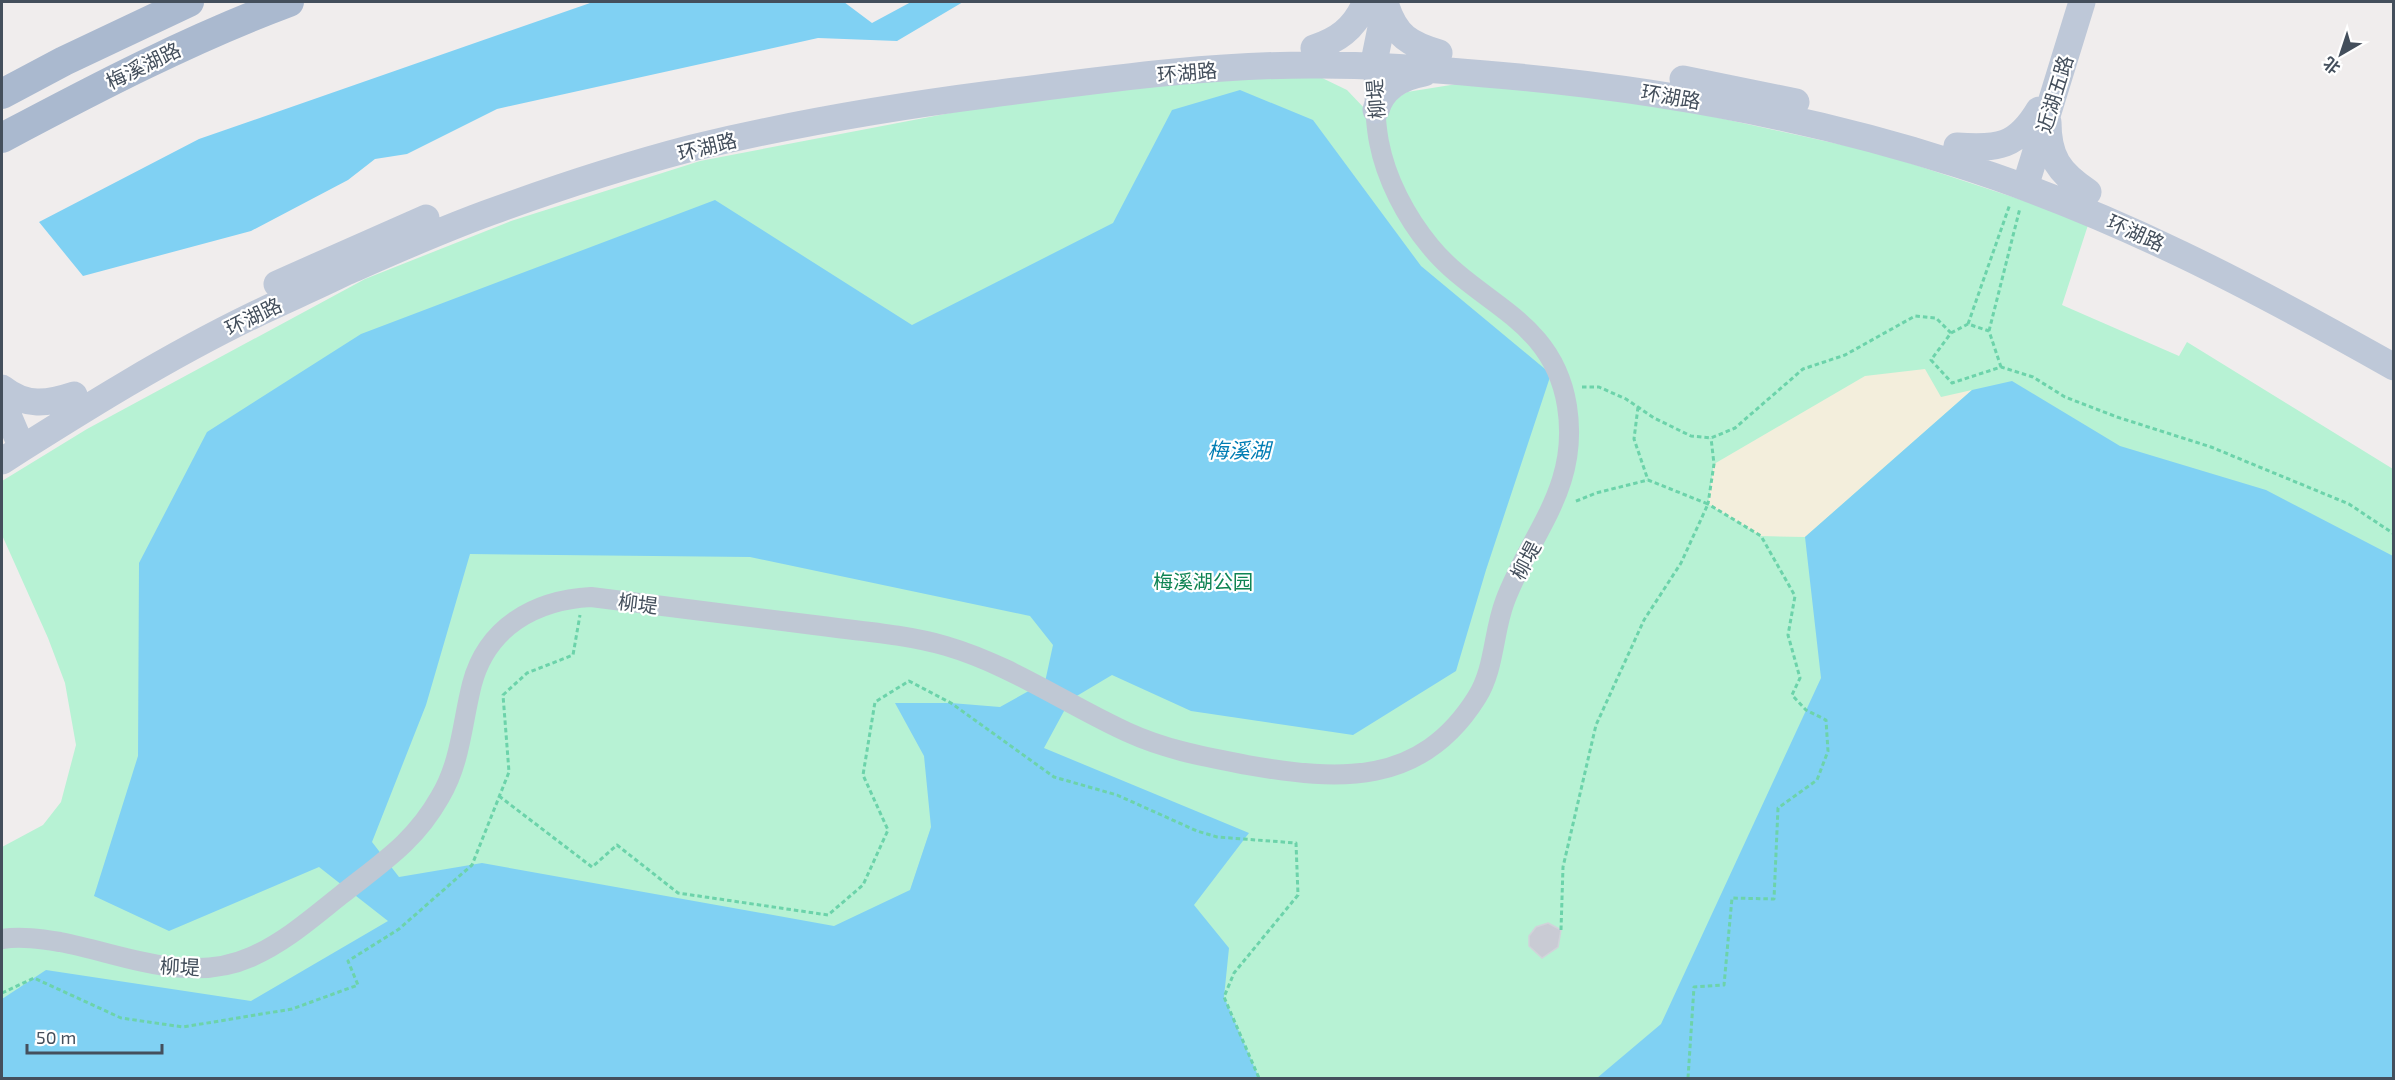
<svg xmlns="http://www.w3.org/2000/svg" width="2395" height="1080" font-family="'Exo 2','Noto Sans SC',sans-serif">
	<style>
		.green { fill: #b7f2d4 }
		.sand { fill: #f3eedc }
		.water { fill: #80d1f3; fill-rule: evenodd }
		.building { fill: #c9cbd4; stroke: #d1d3da; stroke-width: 1.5 }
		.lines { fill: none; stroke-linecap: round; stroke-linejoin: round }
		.path { stroke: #6cd3aa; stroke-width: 3; stroke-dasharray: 4.5 3; stroke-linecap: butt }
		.street { stroke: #bfc8d4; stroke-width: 20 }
		.secondary { stroke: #bec8d8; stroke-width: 27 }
		.primary { stroke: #aab9cf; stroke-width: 30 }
		.labels { text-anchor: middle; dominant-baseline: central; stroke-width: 4.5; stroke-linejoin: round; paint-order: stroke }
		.street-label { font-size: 20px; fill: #444f5c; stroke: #fff }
		.park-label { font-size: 20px; fill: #0f8454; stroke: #fff }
		.water-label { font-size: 21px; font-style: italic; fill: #007db4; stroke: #fff }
	</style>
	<rect width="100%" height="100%" fill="#f0eded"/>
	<!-- green -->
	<path class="green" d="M 1318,76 L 1347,90 L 1366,110 L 1394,100 L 1407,92 L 1457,84 L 1642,101 L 1879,153 L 2089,222 L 2062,305 L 2179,356 L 2187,342 L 2393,469 L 2393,1078 L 2,1078 L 2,847 L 43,825 L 61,802 L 76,745 L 65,683 L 48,638 L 2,535 L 2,481 L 87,429 L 365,279 L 511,221 L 700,161 L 992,105 L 1225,77 Z"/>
	<!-- sand -->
	<path class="sand" d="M 1925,369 L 1941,397 L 1972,390 L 1805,537 L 1761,536 L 1708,504 L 1714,464 L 1865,376 Z"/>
	<!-- water -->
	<path class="water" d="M 593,2 L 844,2 L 872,23 L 911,2 L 963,2 L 897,41 L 818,38 L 497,109 L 407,154 L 375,159 L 348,180 L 251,231 L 83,276 L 39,222 L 199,139 Z
		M 1240,90 L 1313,120 L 1421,266 L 1551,374 L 1486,570 L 1456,671 L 1353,735 L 1191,711 L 1112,675 L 1070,700 L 1044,748 L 1249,833 L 1194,905 L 1229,948 L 1224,997 L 1259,1078 L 2,1078 L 2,999 L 46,970 L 251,1001 L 388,921 L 319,867 L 169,931 L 94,896 L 138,756 L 139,563 L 207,432 L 361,334 L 715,200 L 912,325 L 1113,223 L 1172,110 ZM 470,554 L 750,557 L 1030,616 L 1053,645 L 1045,682 L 1000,707 L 951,703 L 895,703 L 924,756 L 931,827 L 910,890 L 834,926 L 482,863 L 399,877 L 372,842 L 426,705 Z
		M 2012,381 L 2120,446 L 2266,490 L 2393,556 L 2393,1078 L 1597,1078 L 1661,1024 L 1821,678 L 1805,537 L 1972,390 Z"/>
	<!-- building -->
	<path class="building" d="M 1548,923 L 1561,930 L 1558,947 L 1542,958 L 1529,946 L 1529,936 L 1536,927 Z"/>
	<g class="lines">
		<!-- path -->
		<path class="path" d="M 1968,324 L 2010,204
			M 1989,331 L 2020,208
			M 1951,333 L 1968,324 L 1989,331 L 2001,367
			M 1582,387 L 1599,387 L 1626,399 L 1654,418 L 1691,436 L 1711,438 L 1735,428 L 1803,369 L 1845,355 L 1915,316 L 1936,318 L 1951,333 L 1931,360 L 1952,383 L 2001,367 L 2033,377 L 2065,397 L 2117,417 L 2211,447 L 2349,504 L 2394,534
			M 1638,407 L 1634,439 L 1648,480
			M 499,796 L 592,867 L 617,845 L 678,893 L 828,915 L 863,885 L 888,830 L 863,775 L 875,702 L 909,681 L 951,703 L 1054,777 L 1117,795 L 1197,831 L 1217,837 L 1296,843 L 1298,895 L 1234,973 L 1224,997 L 1259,1078
			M 1561,930 L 1563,867 L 1596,725 L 1644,620 L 1681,563 L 1708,504 L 1648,480 L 1596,493 L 1574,502
			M 2,993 L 34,978 L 121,1018 L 183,1027 L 292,1009 L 358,985 L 348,961 L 399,929 L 472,865 L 509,772 L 503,695 L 527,673 L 573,655 L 580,615
			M 1688,1078 L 1694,987 L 1724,985 L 1732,898 L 1774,899 L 1778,808 L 1817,780 L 1828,751 L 1826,720 L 1806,710 L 1792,695 L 1800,678 L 1788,635 L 1795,596 L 1761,536 L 1708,504 L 1714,464 L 1711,438"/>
		<!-- street -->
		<path class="street" d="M 2,939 C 21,936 41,939 60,942 C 123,954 188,985 251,957 C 285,942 312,918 341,895 C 381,863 414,843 440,797 C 461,762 462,723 472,684 C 487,627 535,600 591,597 C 665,606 740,616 814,625 C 858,631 904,634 946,646 C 1011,665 1066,704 1127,732 C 1166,750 1206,757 1247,765 C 1339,781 1421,787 1477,697 C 1495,668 1493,632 1505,601 C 1531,532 1580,488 1567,406 C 1553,318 1478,305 1430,246 C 1406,217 1386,179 1379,142 C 1374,117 1375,91 1373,67"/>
		<!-- secondary -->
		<path class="secondary" d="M 1386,6 C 1396,36 1409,44 1439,53
			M 1314,48 C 1338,40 1353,29 1364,6
			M 1373,67 L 1386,3
			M 1683,79 L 1796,102
			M 1376,110 C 1382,88 1402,77 1424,73
			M 2048,122 C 2048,157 2059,173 2088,192
			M 1957,146 C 1998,149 2017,147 2039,110
			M 2025,187 L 2082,2
			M 277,284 L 426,218
			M 2,388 C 26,407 47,404 74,395
			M 2,401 L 22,448
			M 2,461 C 84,409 167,357 254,315 C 285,300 316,287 346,272 C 396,250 447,227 499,209 C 562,186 627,165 692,148 C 791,124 891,107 992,94 C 1101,80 1210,64 1320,65 C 1375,65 1430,69 1485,74 C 1645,87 1804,115 1957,164 C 2112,213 2253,287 2394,367"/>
		<!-- primary -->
		<path class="primary" d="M 2,94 L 64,61 L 189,2
			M 2,138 C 96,88 190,39 289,2"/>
	</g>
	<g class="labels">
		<!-- street labels -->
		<g class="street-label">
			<text transform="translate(143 65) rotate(-26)">梅溪湖路</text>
			<text transform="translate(1187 72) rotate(-5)">环湖路</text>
			<text transform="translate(2054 94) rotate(-73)">近湖五路</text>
			<text transform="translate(1671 96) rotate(10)">环湖路</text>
			<text transform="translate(1375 99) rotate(-94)">柳堤</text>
			<text transform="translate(707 146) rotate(-14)">环湖路</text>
			<text transform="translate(2136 232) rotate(24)">环湖路</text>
			<text transform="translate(253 316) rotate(-26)">环湖路</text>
			<text transform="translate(1525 560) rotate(-62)">柳堤</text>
			<text transform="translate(638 603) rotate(7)">柳堤</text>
			<text transform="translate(180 966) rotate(3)">柳堤</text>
		</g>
		<!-- park labels -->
		<g class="park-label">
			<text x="1203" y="581">梅溪湖公园</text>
		</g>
		<!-- water labels -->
		<g class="water-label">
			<text x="1239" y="449">梅溪湖</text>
		</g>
	</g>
	<!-- border -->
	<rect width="2395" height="1080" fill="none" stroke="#444f5c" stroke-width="6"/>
	<!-- north arrow -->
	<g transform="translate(2341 54) rotate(219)" stroke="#ffffff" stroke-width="4.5" paint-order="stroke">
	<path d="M0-4.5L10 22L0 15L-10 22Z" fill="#444f5c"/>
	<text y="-9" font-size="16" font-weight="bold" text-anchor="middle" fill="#444f5c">北</text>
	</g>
	<!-- scale -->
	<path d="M27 1044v9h135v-9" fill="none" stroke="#444f5c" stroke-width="3"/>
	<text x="36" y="1044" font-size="18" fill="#444f5c" stroke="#ffffff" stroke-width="4.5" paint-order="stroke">50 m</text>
</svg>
